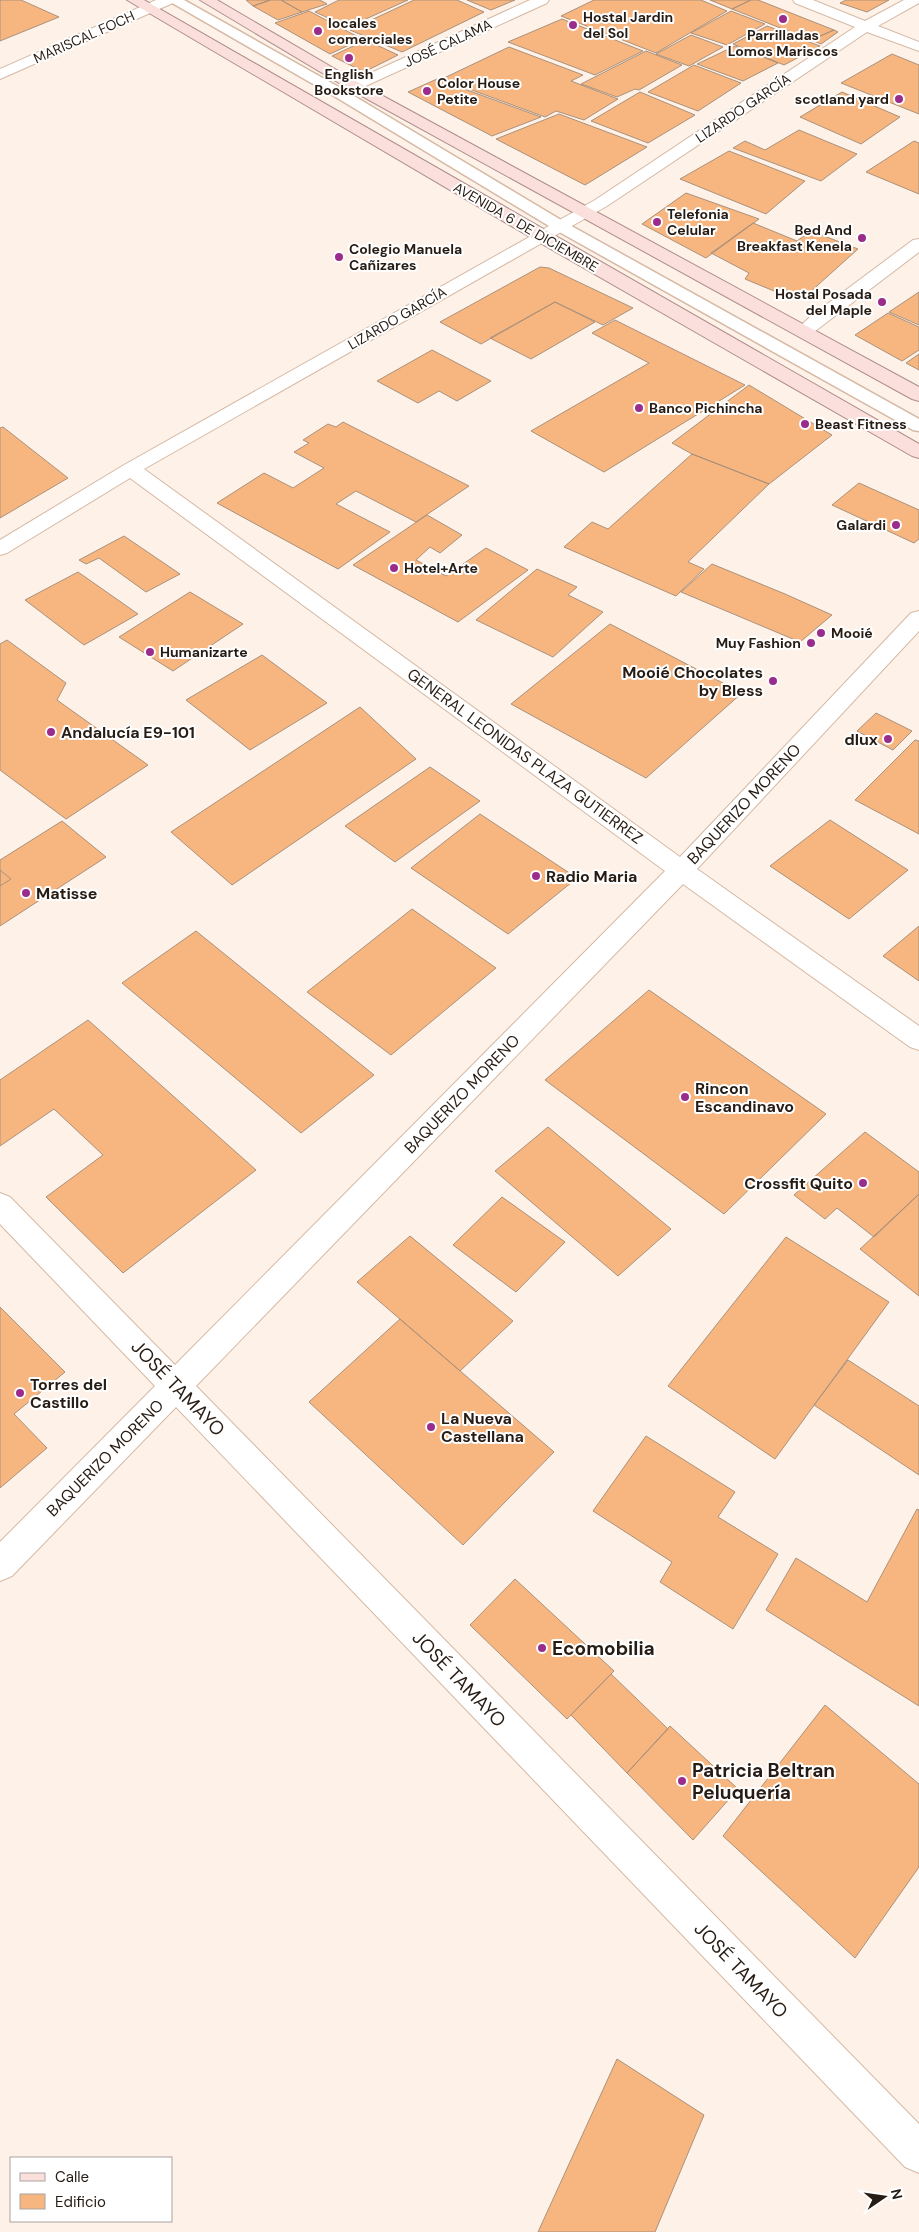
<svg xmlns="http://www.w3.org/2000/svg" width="919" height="2232" font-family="'DM Sans',sans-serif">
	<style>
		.building { fill: #f7b67f; stroke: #ab917b }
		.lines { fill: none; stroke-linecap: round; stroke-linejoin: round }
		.service-casing { stroke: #d6b9a4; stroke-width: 3 }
		.minor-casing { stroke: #d6b9a4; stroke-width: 2 }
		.primary-casing { stroke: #ae8d87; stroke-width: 2 }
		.service { fill: #fff; fill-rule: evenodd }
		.minor { fill: #fff; fill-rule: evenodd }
		.primary { fill: #fadfdc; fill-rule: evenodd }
		.poi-dot { fill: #9a2c8c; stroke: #fff; stroke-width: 2 }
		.labels { text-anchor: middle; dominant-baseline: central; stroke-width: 4; stroke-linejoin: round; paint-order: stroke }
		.far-poi-label { font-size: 14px; font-weight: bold; fill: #271c14; stroke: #fff; text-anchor: start }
		.far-street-label { font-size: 14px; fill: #271c14; stroke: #fff }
		.poi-label { font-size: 16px; font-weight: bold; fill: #271c14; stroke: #fff; text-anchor: start }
		.street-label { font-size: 16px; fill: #271c14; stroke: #fff }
		.near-street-label { font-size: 19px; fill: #271c14; stroke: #fff }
		.near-poi-label { font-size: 19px; font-weight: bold; fill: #271c14; stroke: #fff; text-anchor: start }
	</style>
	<rect width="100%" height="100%" fill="#fdf1e8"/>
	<!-- building -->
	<path class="building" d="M 0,0 L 21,0 L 59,17 L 0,41 Z
		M 246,0 L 270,0 L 253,6 Z
		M 271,0 L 281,0 L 302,12 L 278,20 L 253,6 Z
		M 281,0 L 320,0 L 327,4 L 302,12 Z
		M 339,0 L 408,0 L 348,27 L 315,12 Z
		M 414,0 L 457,0 L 484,12 L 402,52 L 350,30 Z
		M 467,0 L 515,0 L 491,10 Z
		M 594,0 L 701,0 L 727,11 L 656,53 L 561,16 Z
		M 710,0 L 751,0 L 732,9 Z
		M 751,0 L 758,0 L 834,30 L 811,40 L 732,9 Z
		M 846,0 L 889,0 L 867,12 L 840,3 Z
		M 309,11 L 362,39 L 330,54 L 275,23 Z
		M 731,11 L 765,24 L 727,45 L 691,33 Z
		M 562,19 L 643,51 L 595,75 L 508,42 Z
		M 767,26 L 820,46 L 784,65 L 733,44 Z
		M 834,30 L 838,32 L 821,44 L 811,40 Z
		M 691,35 L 723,47 L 689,66 L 656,54 Z
		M 366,40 L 398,55 L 364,72 L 332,56 Z
		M 735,46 L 778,63 L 743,81 L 697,64 Z
		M 509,47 L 583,75 L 571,81 L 618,99 L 584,120 L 556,111 L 545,117 L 442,79 Z
		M 646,51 L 682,65 L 639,90 L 635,89 L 617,97 L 581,84 Z
		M 892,54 L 919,65 L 919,114 L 841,83 Z
		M 694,65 L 741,83 L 698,111 L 648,92 Z
		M 437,79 L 541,117 L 492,136 L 408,92 Z
		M 640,92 L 695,115 L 648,143 L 591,121 Z
		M 842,92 L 900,117 L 861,144 L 800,117 Z
		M 559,114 L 647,147 L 585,185 L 496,139 Z
		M 799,130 L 857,154 L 821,181 L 733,148 L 745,141 L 765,150 Z
		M 914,141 L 919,143 L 919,194 L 866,172 Z
		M 729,151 L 805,181 L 766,214 L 680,179 Z
		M 686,193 L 759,219 L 706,258 L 642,224 Z
		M 753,223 L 797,241 L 811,231 L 858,249 L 809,293 L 795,297 L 786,296 L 745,279 L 749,273 L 711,253 Z
		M 540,267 L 549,268 L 633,308 L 603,325 L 555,302 L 481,344 L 440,322 Z
		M 919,292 L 919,325 L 889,312 Z
		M 555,302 L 595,322 L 531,359 L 490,338 Z
		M 888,313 L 919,327 L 919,350 L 902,361 L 855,335 Z
		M 615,320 L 745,385 L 604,472 L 531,431 L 649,363 L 592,333 Z
		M 432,350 L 491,381 L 457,401 L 439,391 L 418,403 L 377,381 Z
		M 919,354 L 919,370 L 906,363 Z
		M 749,385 L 832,435 L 769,484 L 692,454 L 672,443 Z
		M 343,422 L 469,486 L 416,522 L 356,491 L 336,504 L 390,532 L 338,569 L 217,503 L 264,473 L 293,488 L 324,468 L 294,452 L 309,443 L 303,440 L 328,424 L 336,427 Z
		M 3,427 L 68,478 L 0,518 L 0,428 Z
		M 692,454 L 769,484 L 688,562 L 704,569 L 676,596 L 564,547 L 592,522 L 608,529 Z
		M 859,483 L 919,510 L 919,539 L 914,543 L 832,505 Z
		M 427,515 L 462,535 L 440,553 L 430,547 L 416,560 L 446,576 L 486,548 L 528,570 L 458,622 L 353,565 Z
		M 124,536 L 180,574 L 146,592 L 99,558 L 86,564 L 79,560 Z
		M 712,564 L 785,594 L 832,615 L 800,642 L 681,592 Z
		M 537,569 L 577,587 L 568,595 L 603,612 L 553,657 L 476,620 Z
		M 78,572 L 138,614 L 84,645 L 25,600 Z
		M 190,592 L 243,624 L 173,671 L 119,637 Z
		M 610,624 L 742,693 L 646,778 L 511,704 Z
		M 7,640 L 66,683 L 57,700 L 148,765 L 66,819 L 0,770 L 0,644 Z
		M 262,655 L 327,703 L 250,750 L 186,700 Z
		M 360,707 L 416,759 L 232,885 L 171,832 Z
		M 876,713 L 912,731 L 893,750 L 857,731 Z
		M 915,740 L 919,741 L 919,834 L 855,800 Z
		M 430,767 L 480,801 L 395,862 L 345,826 Z
		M 480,814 L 577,878 L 508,934 L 411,868 Z
		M 830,820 L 908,870 L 849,919 L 770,866 Z
		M 62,821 L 106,857 L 0,926 L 0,860 Z
		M 0,870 L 11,879 L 0,886 Z
		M 412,909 L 496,968 L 391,1055 L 307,992 Z
		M 919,926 L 919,981 L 883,956 Z
		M 196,931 L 374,1075 L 301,1133 L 122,983 Z
		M 649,990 L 826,1114 L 724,1214 L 545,1080 Z
		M 88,1020 L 256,1170 L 123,1273 L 46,1197 L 103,1155 L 54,1109 L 0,1146 L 0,1080 Z
		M 548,1127 L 671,1229 L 618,1276 L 495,1171 Z
		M 865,1132 L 919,1172 L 919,1194 L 874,1237 L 837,1208 L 825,1219 L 794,1195 Z
		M 919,1194 L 919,1296 L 860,1249 Z
		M 502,1197 L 565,1242 L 516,1292 L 453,1245 Z
		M 410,1236 L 513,1321 L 460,1371 L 357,1282 Z
		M 786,1237 L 889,1302 L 775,1459 L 668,1386 Z
		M 0,1307 L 65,1372 L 14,1414 L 47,1448 L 0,1488 Z
		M 400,1319 L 554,1452 L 463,1545 L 309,1402 Z
		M 848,1360 L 919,1406 L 919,1475 L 814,1405 Z
		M 646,1436 L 735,1492 L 718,1517 L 778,1554 L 733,1629 L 660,1582 L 672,1562 L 593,1511 Z
		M 917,1509 L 919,1510 L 919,1706 L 766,1610 L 796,1558 L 867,1602 Z
		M 515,1579 L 614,1671 L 567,1719 L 470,1625 Z
		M 611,1674 L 668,1729 L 627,1773 L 571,1715 Z
		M 825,1705 L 919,1784 L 919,1867 L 855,1958 L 723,1836 Z
		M 670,1726 L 738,1789 L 693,1840 L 627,1773 Z
		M 617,2059 L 704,2115 L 655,2232 L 538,2232 Z"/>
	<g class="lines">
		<!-- service casing -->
		<g class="service-casing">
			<path id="service" d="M 167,0 L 184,0 L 344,90 L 566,223 L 919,419 L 919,431 L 913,430 L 554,229 L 334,96 Z"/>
		</g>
		<!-- minor casing -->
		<g class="minor-casing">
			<path id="minor" d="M 156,0 L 175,0 L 173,3 L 0,79 L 0,69 Z
				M 530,0 L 549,0 L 547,3 L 359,89 L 349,89 L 346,86 L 349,83 Z
				M 793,0 L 813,0 L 865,21 L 904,0 L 919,0 L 919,3 L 878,26 L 919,42 L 919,51 L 867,32 L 607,206 L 144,469 L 680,857 L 911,613 L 919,611 L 919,631 L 697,869 L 919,1026 L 919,1050 L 910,1047 L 683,884 L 196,1386 L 919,2124 L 919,2173 L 905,2167 L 176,1407 L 12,1576 L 0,1581 L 0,1542 L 155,1386 L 0,1224 L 0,1193 L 10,1197 L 175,1365 L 665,871 L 130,478 L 7,553 L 0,555 L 0,540 L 124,465 L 595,200 L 855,27 L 795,3 Z
				M 919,239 L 919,252 L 810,335 L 804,336 L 798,335 L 795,331 L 811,316 L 913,240 Z"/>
		</g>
		<!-- primary casing -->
		<g class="primary-casing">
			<path id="primary" d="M 127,0 L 144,0 L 919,444 L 919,458 L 912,456 L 535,240 Z
				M 200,0 L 217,0 L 359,83 L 919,387 L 919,401 L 912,399 L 349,89 Z"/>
		</g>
		<!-- service -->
		<use href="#service" class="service"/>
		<!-- minor -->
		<use href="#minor" class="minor"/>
		<!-- primary -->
		<use href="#primary" class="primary"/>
	</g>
	<!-- markers -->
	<g class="poi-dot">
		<circle cx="783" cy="19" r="5"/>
		<circle cx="573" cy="25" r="5"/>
		<circle cx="318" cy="31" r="5"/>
		<circle cx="349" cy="58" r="5"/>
		<circle cx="427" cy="91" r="5"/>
		<circle cx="899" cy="99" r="5"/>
		<circle cx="657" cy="222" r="5"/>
		<circle cx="862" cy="238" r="5"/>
		<circle cx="339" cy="257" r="5"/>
		<circle cx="882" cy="302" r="5"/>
		<circle cx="639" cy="408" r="5"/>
		<circle cx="805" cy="424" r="5"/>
		<circle cx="896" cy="525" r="5"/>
		<circle cx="394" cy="568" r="5"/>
		<circle cx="821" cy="633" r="5"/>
		<circle cx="811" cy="643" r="5"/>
		<circle cx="150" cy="652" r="5"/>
		<circle cx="773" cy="681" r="5"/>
		<circle cx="51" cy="732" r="5"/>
		<circle cx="888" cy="739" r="5"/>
		<circle cx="536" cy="876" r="5"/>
		<circle cx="26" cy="893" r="5"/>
		<circle cx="685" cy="1097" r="5"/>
		<circle cx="863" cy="1183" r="5"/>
		<circle cx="20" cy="1393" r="5"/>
		<circle cx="431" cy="1427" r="5"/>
		<circle cx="542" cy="1648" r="5"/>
		<circle cx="682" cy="1781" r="5"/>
	</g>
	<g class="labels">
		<!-- far-poi labels -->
		<g class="far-poi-label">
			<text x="583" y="17">Hostal Jardin<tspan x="583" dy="16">del Sol</tspan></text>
			<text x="328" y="23">locales<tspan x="328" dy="16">comerciales</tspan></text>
			<text x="783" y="35" text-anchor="middle">Parrilladas<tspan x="783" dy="16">Lomos Mariscos</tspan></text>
			<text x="349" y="74" text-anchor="middle">English<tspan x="349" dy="16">Bookstore</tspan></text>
			<text x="437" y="83">Color House<tspan x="437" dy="16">Petite</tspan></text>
			<text x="889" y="99" text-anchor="end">scotland yard</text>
			<text x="667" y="214">Telefonia<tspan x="667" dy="16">Celular</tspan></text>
			<text x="852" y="230" text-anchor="end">Bed And<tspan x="852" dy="16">Breakfast Kenela</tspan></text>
			<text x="349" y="249">Colegio Manuela<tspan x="349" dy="16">Cañizares</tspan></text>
			<text x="872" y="294" text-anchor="end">Hostal Posada<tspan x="872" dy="16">del Maple</tspan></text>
			<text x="649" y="408">Banco Pichincha</text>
			<text x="815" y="424">Beast Fitness</text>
			<text x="886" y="525" text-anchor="end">Galardi</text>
			<text x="404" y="568">Hotel+Arte</text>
			<text x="831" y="633">Mooié</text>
			<text x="801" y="643" text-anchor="end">Muy Fashion</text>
			<text x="160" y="652">Humanizarte</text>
		</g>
		<!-- far-street labels -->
		<g class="far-street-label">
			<text transform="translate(84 37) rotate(-24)">MARISCAL FOCH</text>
			<text transform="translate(448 43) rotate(-25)">JOSÉ CALAMA</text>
			<text transform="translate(743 108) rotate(-34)">LIZARDO GARCÍA</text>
			<text transform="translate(526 227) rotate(30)">AVENIDA 6 DE DICIEMBRE</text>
			<text transform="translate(397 318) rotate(-30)">LIZARDO GARCÍA</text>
		</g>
		<!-- poi labels -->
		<g class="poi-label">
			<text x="763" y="672" text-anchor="end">Mooié Chocolates<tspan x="763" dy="18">by Bless</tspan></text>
			<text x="61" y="732">Andalucía E9-101</text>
			<text x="878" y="739" text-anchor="end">dlux</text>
			<text x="546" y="876">Radio Maria</text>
			<text x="36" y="893">Matisse</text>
			<text x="695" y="1088">Rincon<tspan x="695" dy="18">Escandinavo</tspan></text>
			<text x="853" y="1183" text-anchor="end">Crossfit Quito</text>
			<text x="30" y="1384">Torres del<tspan x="30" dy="18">Castillo</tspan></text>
			<text x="441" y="1418">La Nueva<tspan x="441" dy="18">Castellana</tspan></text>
		</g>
		<!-- street labels -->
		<g class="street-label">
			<text transform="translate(525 756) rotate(36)">GENERAL LEONIDAS PLAZA GUTIERREZ</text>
			<text transform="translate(744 804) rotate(-47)">BAQUERIZO MORENO</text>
			<text transform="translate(462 1094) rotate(-46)">BAQUERIZO MORENO</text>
			<text transform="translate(105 1458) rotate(-45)">BAQUERIZO MORENO</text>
		</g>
		<!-- near-street labels -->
		<g class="near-street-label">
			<text transform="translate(178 1388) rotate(46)">JOSÉ TAMAYO</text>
			<text transform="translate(459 1679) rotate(46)">JOSÉ TAMAYO</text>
			<text transform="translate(741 1970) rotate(46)">JOSÉ TAMAYO</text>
		</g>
		<!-- near-poi labels -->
		<g class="near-poi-label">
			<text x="552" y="1648">Ecomobilia</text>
			<text x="692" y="1770">Patricia Beltran<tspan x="692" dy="22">Peluquería</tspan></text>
		</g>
	</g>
	<!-- legend -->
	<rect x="10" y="2157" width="162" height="65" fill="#ffffff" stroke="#a9a4a1"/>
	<rect x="20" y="2173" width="25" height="8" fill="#fadfdc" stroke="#a9a4a1"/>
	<text x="55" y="2182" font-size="15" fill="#271c14">Calle</text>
	<rect x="20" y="2194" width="25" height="15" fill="#f7b67f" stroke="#a9a4a1"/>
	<text x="55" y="2207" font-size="15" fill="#271c14">Edificio</text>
	<!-- north arrow -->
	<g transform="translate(884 2197) rotate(77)" stroke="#ffffff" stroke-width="4" paint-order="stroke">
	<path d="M0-4L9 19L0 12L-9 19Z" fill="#271c14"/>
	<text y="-8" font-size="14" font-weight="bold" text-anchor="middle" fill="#271c14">N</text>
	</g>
</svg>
